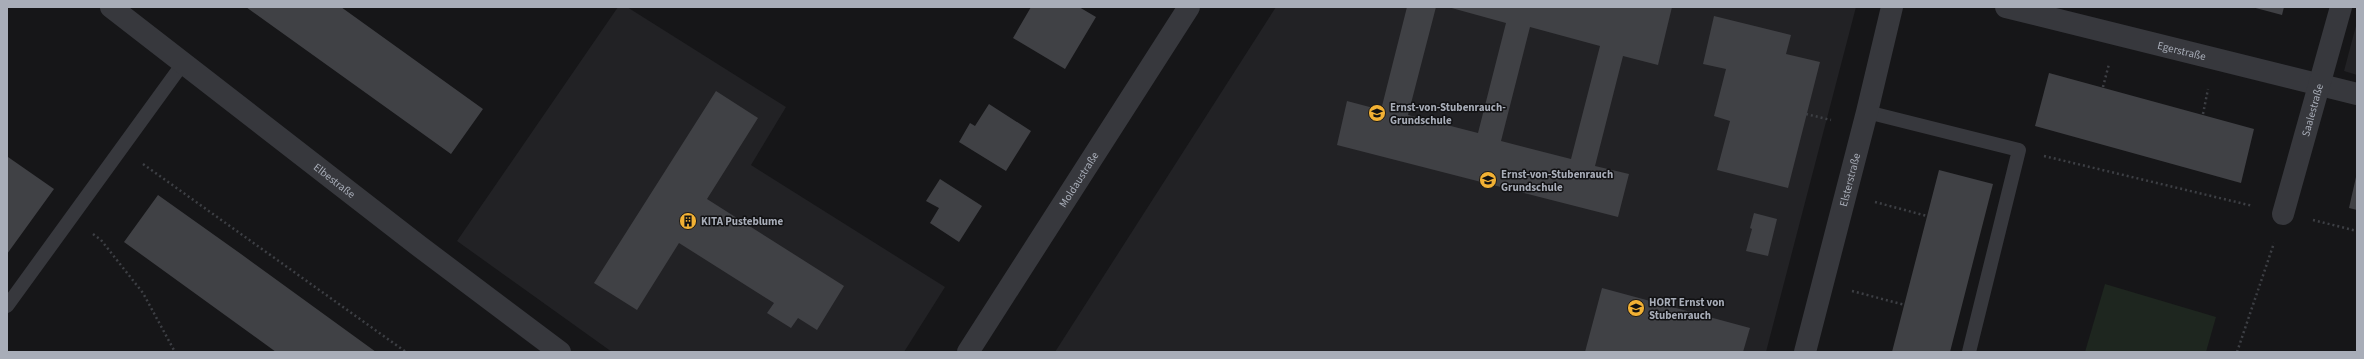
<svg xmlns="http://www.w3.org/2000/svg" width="2364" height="359" font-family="'Source Sans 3',sans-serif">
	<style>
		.built { fill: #222225 }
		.green { fill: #1e261f }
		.building { fill: #404145; fill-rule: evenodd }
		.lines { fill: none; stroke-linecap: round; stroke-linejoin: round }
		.path { stroke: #3d3f44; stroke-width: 2.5; stroke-dasharray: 2 3; stroke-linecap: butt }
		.service { stroke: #37383d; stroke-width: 14 }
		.minor { stroke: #37383d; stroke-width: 22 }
		.labels { text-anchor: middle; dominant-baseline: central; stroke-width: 3; stroke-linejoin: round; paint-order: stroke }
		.street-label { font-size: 11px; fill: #a8adb8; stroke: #111113 }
		.poi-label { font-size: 11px; font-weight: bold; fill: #a8adb8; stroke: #111113; text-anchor: start }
	</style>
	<rect width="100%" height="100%" fill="#161618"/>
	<!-- built -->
	<path class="built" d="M 618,7 L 627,7 L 786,107 L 751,165 L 945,287 L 904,352 L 612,352 L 457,241 Z
		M 1276,7 L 1856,7 L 1766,352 L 1055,352 Z
		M 2357,22 L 2357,75 L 2344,71 Z"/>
	<!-- green -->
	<path class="green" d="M 2105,284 L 2216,317 L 2206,352 L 2085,352 Z"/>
	<!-- building -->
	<path class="building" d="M 246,7 L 341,7 L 483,109 L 451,154 Z
		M 1031,7 L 1079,7 L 1096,17 L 1065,69 L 1013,38 Z
		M 1407,7 L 1436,7 L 1408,115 L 1478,133 L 1506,23 L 1448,7 L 1672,7 L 1658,65 L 1623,56 L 1595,166 L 1629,174 L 1618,217 L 1337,145 L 1347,101 L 1381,110 ZM 1530,27 L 1600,46 L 1571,159 L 1501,141 Z
		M 2252,7 L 2284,7 L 2282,15 Z
		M 1714,16 L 1791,35 L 1786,54 L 1820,62 L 1788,188 L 1717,170 L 1730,121 L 1714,116 L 1726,69 L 1703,64 Z
		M 2049,73 L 2254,129 L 2241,183 L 2035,126 Z
		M 716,91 L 758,118 L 707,199 L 844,286 L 817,330 L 798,318 L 791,328 L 767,313 L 774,303 L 679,243 L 637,310 L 594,283 Z
		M 989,104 L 1031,131 L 1006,171 L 959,142 L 970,123 L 975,126 Z
		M 8,157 L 54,189 L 7,254 L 7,159 Z
		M 1939,170 L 1993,184 L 1950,352 L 1892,352 Z
		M 2356,177 L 2357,178 L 2357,210 L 2349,208 Z
		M 940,179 L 982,206 L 959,242 L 930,223 L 939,208 L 926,201 Z
		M 158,195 L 241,254 L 376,352 L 276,352 L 124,242 Z
		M 1754,213 L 1777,219 L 1768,256 L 1746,251 L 1752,229 L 1750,228 Z
		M 1602,288 L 1750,328 L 1743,352 L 1585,352 Z"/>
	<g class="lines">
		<!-- path -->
		<path class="path" d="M 2103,87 L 2109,64
			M 1806,114 L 1831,120
			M 2203,114 L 2208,89
			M 2044,156 L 2253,206
			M 143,164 L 406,352
			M 1875,202 L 1927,216
			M 2313,220 L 2357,231
			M 93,234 L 101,240 L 143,293 L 175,352
			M 1852,291 L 1905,305
			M 2237,352 L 2274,243"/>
		<!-- service -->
		<path class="service" d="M 1867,112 L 2019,150 L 1969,352
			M 7,306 L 184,62"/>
		<!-- minor -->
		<g class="minor">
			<path id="s1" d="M 111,7 L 419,246 L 560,352"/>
			<path id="s2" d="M 2006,7 L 2357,94"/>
			<path id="s3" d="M 2283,214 L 2341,7"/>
			<path id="s4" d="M 968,352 L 1189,7"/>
			<path id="s5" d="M 1805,352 L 1867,112 L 1892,7"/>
		</g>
	</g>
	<!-- icons -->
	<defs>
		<g id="school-disc" transform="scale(0.9)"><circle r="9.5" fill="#f2b134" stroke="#111113"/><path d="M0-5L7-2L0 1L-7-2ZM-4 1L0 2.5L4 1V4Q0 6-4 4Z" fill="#111"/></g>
		<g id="building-disc" transform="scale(0.9)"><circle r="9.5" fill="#f2b134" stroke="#111113"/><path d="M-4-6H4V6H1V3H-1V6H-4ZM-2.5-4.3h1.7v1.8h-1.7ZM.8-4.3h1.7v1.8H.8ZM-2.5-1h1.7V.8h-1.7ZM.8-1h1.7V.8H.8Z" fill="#111"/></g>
	</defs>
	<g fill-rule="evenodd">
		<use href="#school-disc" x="1377" y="113"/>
		<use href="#school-disc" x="1488" y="180"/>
		<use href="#building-disc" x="688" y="221"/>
		<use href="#school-disc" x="1636" y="308"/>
	</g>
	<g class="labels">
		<!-- street labels -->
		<g class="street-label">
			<text stroke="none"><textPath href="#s2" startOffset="181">Egerstraße</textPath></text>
			<text stroke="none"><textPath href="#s3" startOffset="108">Saalestraße</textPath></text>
			<text stroke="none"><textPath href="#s1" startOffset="283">Elbestraße</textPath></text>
			<text stroke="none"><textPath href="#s4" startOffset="205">Moldaustraße</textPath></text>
			<text stroke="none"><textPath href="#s5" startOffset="178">Elsterstraße</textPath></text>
		</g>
		<!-- poi labels -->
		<g class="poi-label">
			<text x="1390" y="107">Ernst-von-Stubenrauch-<tspan x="1390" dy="13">Grundschule</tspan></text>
			<text x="1501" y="174">Ernst-von-Stubenrauch<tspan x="1501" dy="13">Grundschule</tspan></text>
			<text x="701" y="221">KITA Pusteblume</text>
			<text x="1649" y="302">HORT Ernst von<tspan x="1649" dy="13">Stubenrauch</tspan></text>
		</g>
	</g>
	<!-- border -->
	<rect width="2364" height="359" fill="none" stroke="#a8adb8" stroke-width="16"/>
</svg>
